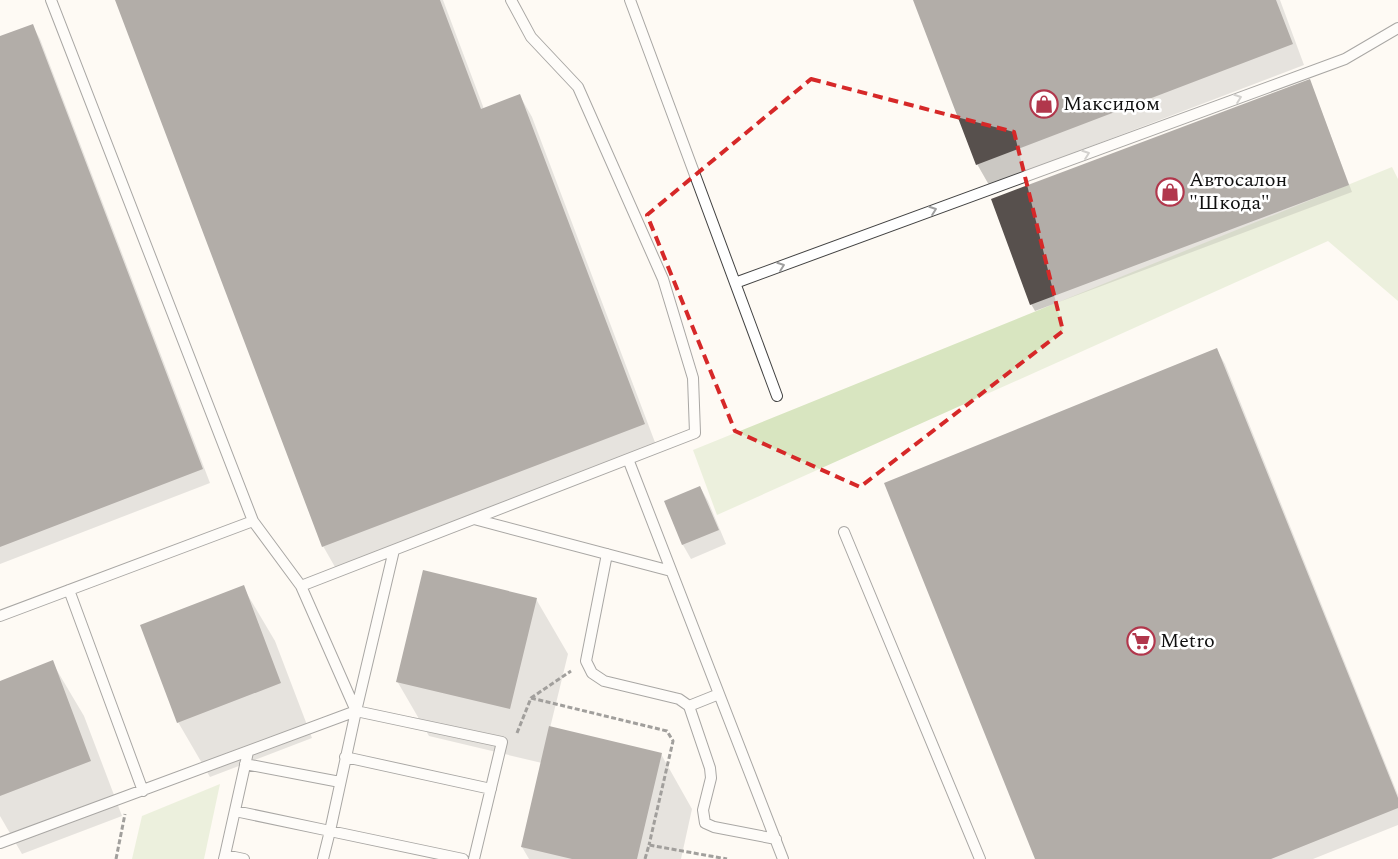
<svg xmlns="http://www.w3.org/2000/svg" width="1398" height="859" font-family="Spectral,serif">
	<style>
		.green { fill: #d8e5c0 }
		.shadow { fill: #0003 }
		.building { fill: #57504d }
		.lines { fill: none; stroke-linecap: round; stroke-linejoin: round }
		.lane-casing { stroke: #434343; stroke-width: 12 }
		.path { stroke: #323232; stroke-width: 3; stroke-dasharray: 5 2.5; stroke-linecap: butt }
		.lane { stroke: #fff; stroke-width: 10 }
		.oneway { stroke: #9f9f9f }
		.marked { fill: none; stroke: #d62828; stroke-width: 4; stroke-dasharray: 10 6; stroke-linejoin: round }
		.labels { text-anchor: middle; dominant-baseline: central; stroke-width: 5; stroke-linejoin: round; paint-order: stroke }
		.poi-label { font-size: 20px; fill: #101010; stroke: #fff; text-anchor: start }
	</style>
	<rect width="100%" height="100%" fill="#fefaf4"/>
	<!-- green -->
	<path class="green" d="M 1392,167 L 1398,179 L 1398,301 L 1328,241 L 717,515 L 693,450 Z
		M 220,784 L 204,859 L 132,859 L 142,816 Z"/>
	<!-- shadow -->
	<path class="shadow" d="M 116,0 L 443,0 L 484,109 L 520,96 L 532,117 L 656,445 L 335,567 L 323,546 Z
		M 915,0 L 1280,0 L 1304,65 L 989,185 L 977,164 Z
		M 32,25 L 40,39 L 210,483 L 0,564 L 0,38 Z
		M 1310,81 L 1352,192 L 1035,311 L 1031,304 Z
		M 1217,350 L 1225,364 L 1398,795 L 1398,825 L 1313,859 L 1036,859 Z
		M 700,487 L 708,501 L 726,544 L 691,559 L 683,545 L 665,502 Z
		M 243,587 L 275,641 L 312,738 L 210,777 L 178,722 Z
		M 536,599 L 568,654 L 550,728 L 661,754 L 692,809 L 681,859 L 529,859 L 522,847 L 542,763 L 429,736 L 397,681 Z
		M 52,662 L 84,716 L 122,816 L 22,854 L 0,816 L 0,682 Z"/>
	<!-- building -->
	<path class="building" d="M 115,0 L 440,0 L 481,109 L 520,94 L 645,424 L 322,547 Z
		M 913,0 L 1276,0 L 1293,44 L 976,165 Z
		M 33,24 L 203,469 L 0,547 L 0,36 Z
		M 1310,79 L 1349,185 L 1030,305 L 991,199 Z
		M 1217,348 L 1398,798 L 1398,808 L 1271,859 L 1035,859 L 884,483 Z
		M 700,486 L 719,530 L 682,545 L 664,501 Z
		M 423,570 L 537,598 L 510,709 L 396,682 Z
		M 244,585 L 281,683 L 177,723 L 140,625 Z
		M 53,660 L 91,761 L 0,796 L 0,681 Z
		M 549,726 L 662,753 L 637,859 L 572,859 L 521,847 Z"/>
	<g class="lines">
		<!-- lane casing -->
		<g class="lane-casing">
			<path id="lane" d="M 51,0 L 253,521 L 301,586 L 356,711 L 394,550
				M 630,0 L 777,396
				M 735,283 L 1345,59 L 1398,28
				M 628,459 L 783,859
				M 474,519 L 671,571
				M 844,532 L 980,859
				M 607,554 L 586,661 L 592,673 L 604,681 L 679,699 L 689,706 L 710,768 L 711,778 L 703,810 L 705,823 L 714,827 L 776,839
				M 301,586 L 695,433 L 693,378 L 663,279 L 578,87 L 531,37 L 511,0
				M 69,590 L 143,791
				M 0,616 L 253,521
				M 689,706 L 719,694
				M 345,757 L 491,789
				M 245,764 L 340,782
				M 235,811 L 330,831 L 356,711
				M 0,843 L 356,711 L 502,742 L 474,859
				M 225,855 L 248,752
				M 224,859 L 225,855 L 244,859
				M 323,859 L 330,831 L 463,859"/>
		</g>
		<!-- path -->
		<path class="path" d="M 531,698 L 667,731 L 673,741 L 649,845
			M 517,733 L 531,698 L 571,671
			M 116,859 L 125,814
			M 645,859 L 649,845 L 727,859"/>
		<!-- lane -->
		<use href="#lane" class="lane"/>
	</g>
	<!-- one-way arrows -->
	<defs><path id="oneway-chevron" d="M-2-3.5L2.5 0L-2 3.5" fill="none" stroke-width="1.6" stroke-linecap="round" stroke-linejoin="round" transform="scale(1.25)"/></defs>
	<g class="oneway">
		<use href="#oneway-chevron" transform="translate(1238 98) rotate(-20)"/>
		<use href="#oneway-chevron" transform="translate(1086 154) rotate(-20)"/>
		<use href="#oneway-chevron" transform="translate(933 210) rotate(-20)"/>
		<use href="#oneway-chevron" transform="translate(781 266) rotate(-20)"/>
	</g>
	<!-- marked area -->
	<path d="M0 0H1398V859H0ZM 811,79 L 1014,132 L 1063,331 L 860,487 L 735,431 L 647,215 Z" fill="#fefaf4" fill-opacity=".55" fill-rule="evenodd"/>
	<path class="marked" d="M 811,79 L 1014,132 L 1063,331 L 860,487 L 735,431 L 647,215 Z"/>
	<!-- icons -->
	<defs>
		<g id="shop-ring" transform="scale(1.4375)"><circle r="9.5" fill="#fff" stroke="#b1374c" stroke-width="1.5"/><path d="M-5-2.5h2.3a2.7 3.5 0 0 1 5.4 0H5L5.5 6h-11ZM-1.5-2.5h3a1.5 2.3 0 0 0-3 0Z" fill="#b1374c"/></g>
		<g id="supermarket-ring" transform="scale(1.4375)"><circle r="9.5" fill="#fff" stroke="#b1374c" stroke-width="1.5"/><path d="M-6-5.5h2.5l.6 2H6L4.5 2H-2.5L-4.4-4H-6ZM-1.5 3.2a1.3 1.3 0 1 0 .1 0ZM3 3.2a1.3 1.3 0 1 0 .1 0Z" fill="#b1374c"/></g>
	</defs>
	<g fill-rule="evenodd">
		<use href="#shop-ring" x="1044" y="104"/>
		<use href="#shop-ring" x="1170" y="192"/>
		<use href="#supermarket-ring" x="1141" y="641"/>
	</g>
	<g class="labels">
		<!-- poi labels -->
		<g class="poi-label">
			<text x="1063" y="104">Максидом</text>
			<text x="1189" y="180">Автосалон<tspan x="1189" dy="23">"Шкода"</tspan></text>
			<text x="1160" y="641">Metro</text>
		</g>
	</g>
</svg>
